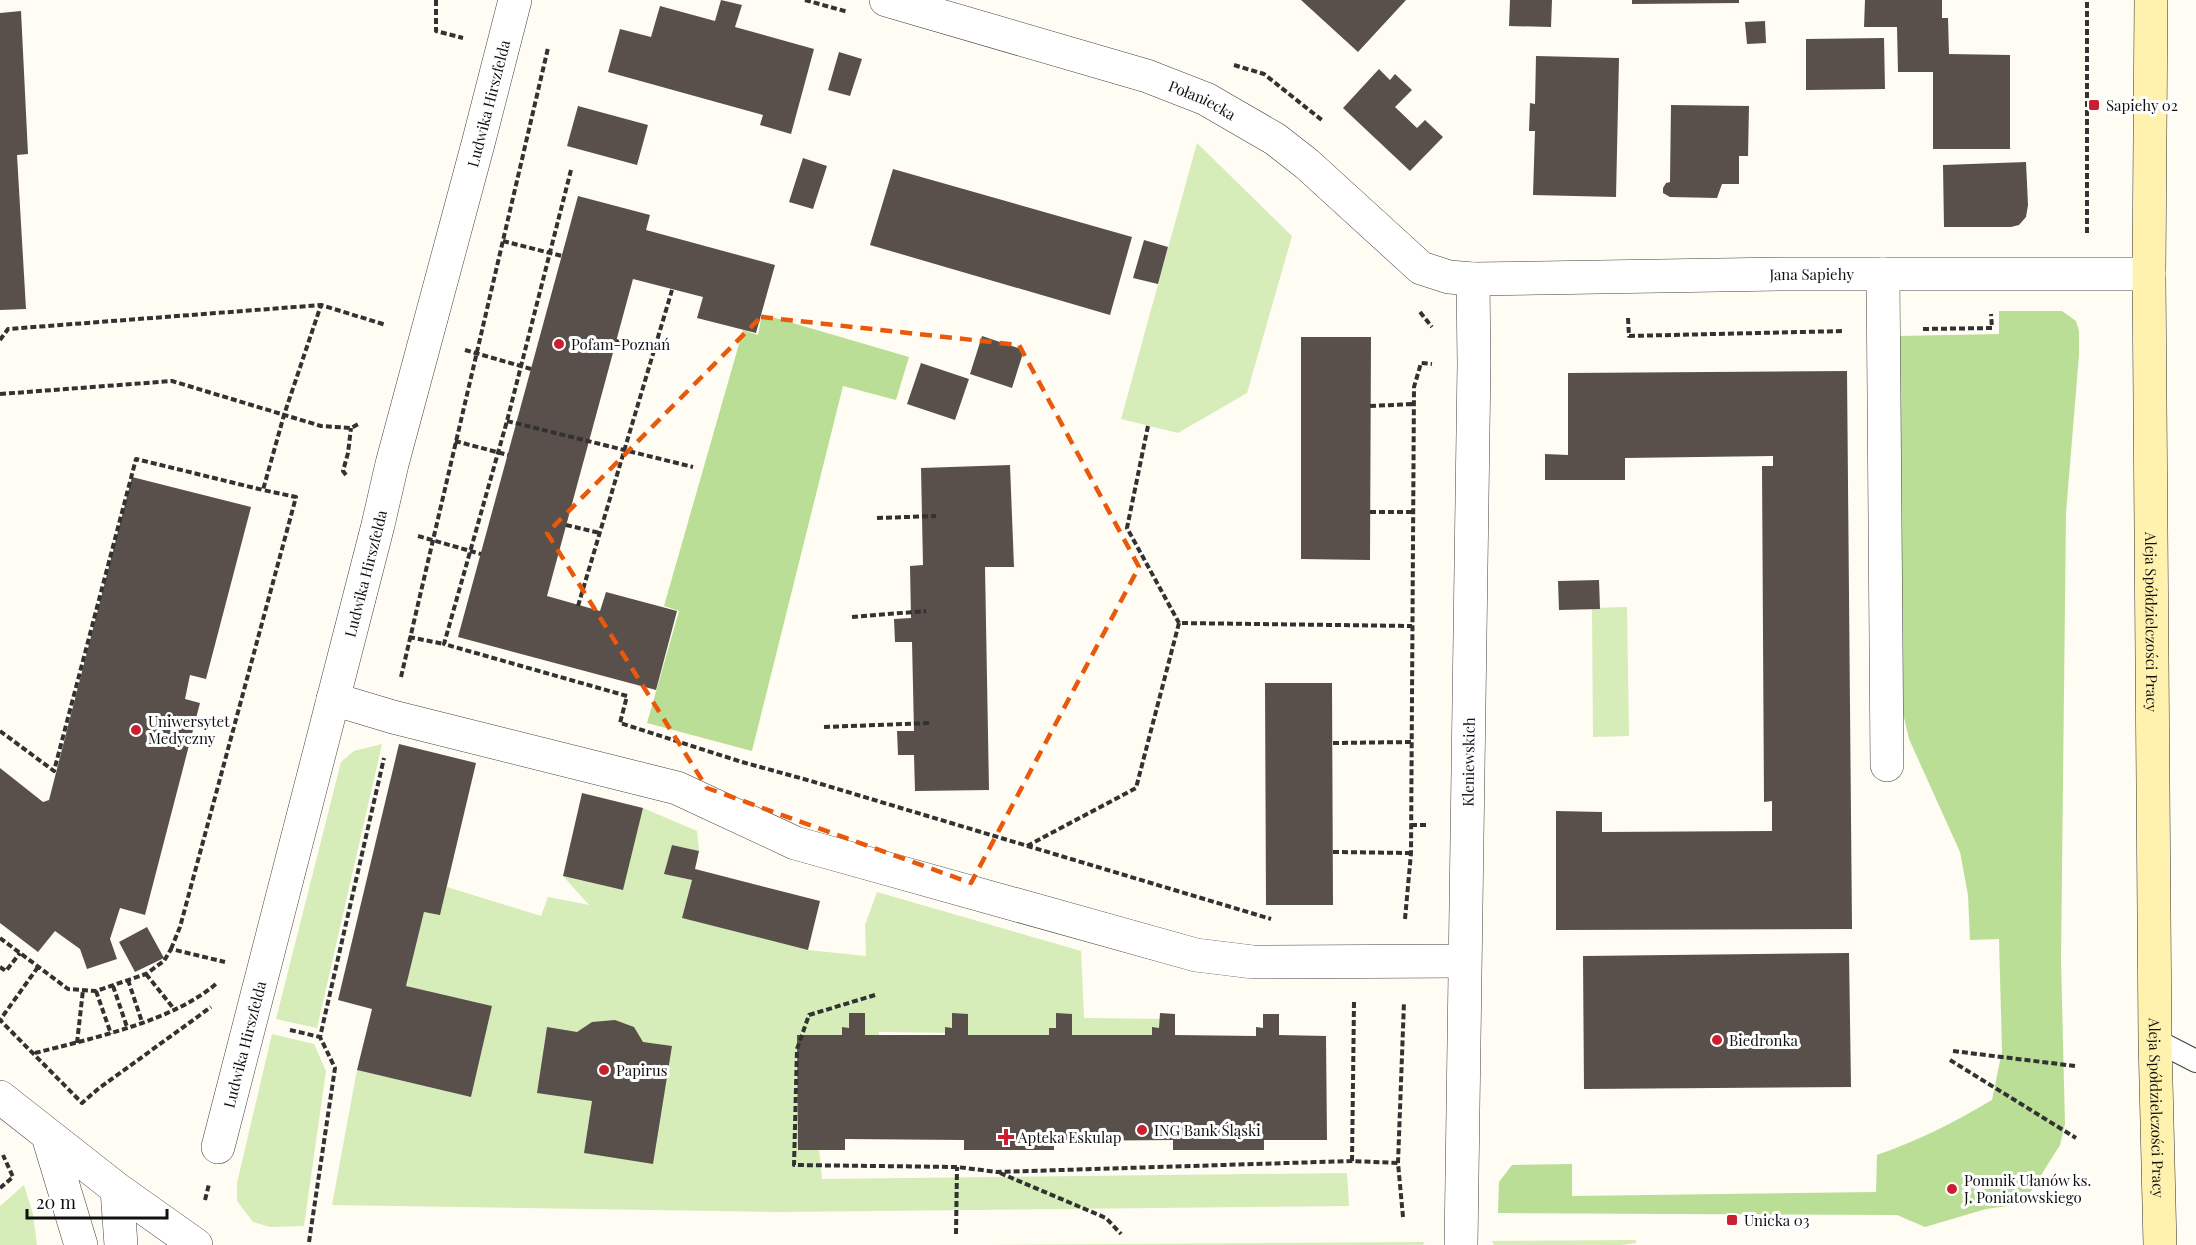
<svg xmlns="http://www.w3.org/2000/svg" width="2196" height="1245" font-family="'Playfair Display',serif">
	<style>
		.green { fill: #d6ecb9 }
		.forest { fill: #bbde97 }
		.building { fill: #59504b }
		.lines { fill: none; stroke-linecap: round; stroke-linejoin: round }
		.service-casing { stroke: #434343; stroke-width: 24 }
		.pedestrian-casing { stroke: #434343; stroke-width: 34 }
		.minor-casing { stroke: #434343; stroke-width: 34 }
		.tertiary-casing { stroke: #434343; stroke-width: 34 }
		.secondary-casing { stroke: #323232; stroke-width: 34 }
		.path { stroke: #323232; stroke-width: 4; stroke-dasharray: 6 3; stroke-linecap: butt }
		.service { stroke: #fff; stroke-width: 22 }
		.pedestrian { stroke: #fff; stroke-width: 33 }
		.minor { stroke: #fff; stroke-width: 33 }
		.tertiary { stroke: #fff; stroke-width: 33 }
		.secondary { stroke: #fff2ae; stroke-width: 33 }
		.marked { fill: none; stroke: #e8590c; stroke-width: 4.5; stroke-dasharray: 12 8; stroke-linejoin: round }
		.poi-dot { fill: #c91f30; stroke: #fff; stroke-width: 2 }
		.labels { text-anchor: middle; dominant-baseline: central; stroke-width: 6; stroke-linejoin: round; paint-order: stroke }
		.street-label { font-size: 15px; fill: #101010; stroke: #fff }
		.poi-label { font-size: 15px; fill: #101010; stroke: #fff; text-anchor: start }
	</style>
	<rect width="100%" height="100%" fill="#fffcf3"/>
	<!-- green -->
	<path class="green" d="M 1197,143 L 1292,236 L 1247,393 L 1178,433 L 1121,419 Z
		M 1627,607 L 1629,736 L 1593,737 L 1592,608 Z
		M 382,744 L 317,1028 L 276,1019 L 341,762 L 354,751 Z
		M 643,808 L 697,831 L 699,851 L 672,845 L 665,874 L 692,880 L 682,918 L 808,950 L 866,956 L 865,925 L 877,892 L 1081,951 L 1084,1018 L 1170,1019 L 1171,1039 L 963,1050 L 963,1033 L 879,1032 L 879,1049 L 818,1139 L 822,1179 L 1347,1173 L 1349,1206 L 779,1212 L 332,1205 L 357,1070 L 471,1097 L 492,1006 L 406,986 L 424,912 L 440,914 L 447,887 L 541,916 L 548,897 L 589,905 L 563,876 L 622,890 Z
		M 272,1034 L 314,1044 L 326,1071 L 304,1226 L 270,1227 L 253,1222 L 237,1201 L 237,1183 Z
		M 24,1185 L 33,1214 L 37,1245 L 0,1245 L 0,1206 Z
		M 1636,1240 L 1636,1243 L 1622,1245 L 1494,1245 L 1492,1241 Z
		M 1425,1242 L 1423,1245 L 987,1245 Z"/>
	<!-- forest -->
	<path class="forest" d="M 1999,311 L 2062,311 L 2076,321 L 2079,331 L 2079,355 L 2066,513 L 2061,960 L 2065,1124 L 2060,1145 L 2023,1204 L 1986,1209 L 1925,1227 L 1897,1215 L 1498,1213 L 1499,1182 L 1512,1165 L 1572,1164 L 1572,1196 L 1876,1192 L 1877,1155 C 1920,1140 1953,1123 1992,1100 L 2002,1051 L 1999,939 L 1970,940 L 1968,895 L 1960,852 L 1909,739 L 1901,705 L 1897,336 L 1999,334 Z
		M 762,314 L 909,357 L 896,400 L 843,386 L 752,751 L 647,723 L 679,611 L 664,606 L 743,330 L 758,335 Z"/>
	<!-- building -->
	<path class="building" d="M 721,0 L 742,5 L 735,27 L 814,49 L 791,134 L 760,125 L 763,115 L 608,72 L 620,29 L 651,37 L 660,6 L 715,21 Z
		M 1301,0 L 1406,0 L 1358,52 Z
		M 1510,0 L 1552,0 L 1551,27 L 1509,26 Z
		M 1632,0 L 1739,0 L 1739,3 L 1632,4 Z
		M 1865,0 L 1942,0 L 1942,18 L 1948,18 L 1949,54 L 2010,55 L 2010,149 L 1933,149 L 1933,72 L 1898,72 L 1897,27 L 1864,27 Z
		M 21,11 L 28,154 L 17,155 L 26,309 L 0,310 L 0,13 Z
		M 1765,21 L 1766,43 L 1747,44 L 1745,22 Z
		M 1884,38 L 1885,89 L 1806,90 L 1806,39 Z
		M 839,52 L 862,59 L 850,96 L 828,90 Z
		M 1536,56 L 1619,58 L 1616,197 L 1533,195 L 1535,131 L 1529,131 L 1530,103 L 1535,104 Z
		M 1379,69 L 1390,80 L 1395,74 L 1412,90 L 1395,107 L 1417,128 L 1425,120 L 1443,137 L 1410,171 L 1343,108 Z
		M 1671,105 L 1749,106 L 1748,156 L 1739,156 L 1739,184 L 1722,184 L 1717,198 L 1670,197 L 1663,193 L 1663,188 L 1666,183 L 1670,182 Z
		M 578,106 L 648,125 L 637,165 L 567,146 Z
		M 803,158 L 827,166 L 813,209 L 789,202 Z
		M 2026,162 L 2028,205 L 2026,217 L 2019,225 L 2011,227 L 1944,227 L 1943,165 Z
		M 893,169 L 1132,237 L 1110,315 L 870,245 Z
		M 578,196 L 650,215 L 646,230 L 775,265 L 756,333 L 697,318 L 703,297 L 633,279 L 547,596 L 600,611 L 606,592 L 677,611 L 656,690 L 458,637 Z
		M 1144,240 L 1168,247 L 1158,284 L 1133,278 Z
		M 982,336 L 1024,350 L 1012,388 L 970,374 Z
		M 1301,337 L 1371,337 L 1370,560 L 1301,559 Z
		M 921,363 L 969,379 L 955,420 L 907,404 Z
		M 1847,371 L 1852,929 L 1556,930 L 1556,811 L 1602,812 L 1602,832 L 1772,831 L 1772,801 L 1764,802 L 1762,466 L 1773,466 L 1773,456 L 1625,458 L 1625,480 L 1545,480 L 1545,454 L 1568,455 L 1568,373 Z
		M 1010,465 L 1014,567 L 985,567 L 989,790 L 915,791 L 914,755 L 898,755 L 897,731 L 914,731 L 912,642 L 895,642 L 894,619 L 911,618 L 910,566 L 923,565 L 921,468 Z
		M 132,477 L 251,507 L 206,679 L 190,675 L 185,699 L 200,703 L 145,915 L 120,908 L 110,939 L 117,959 L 87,969 L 80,949 L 55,931 L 38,952 L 0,923 L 0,768 L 43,802 L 49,800 Z
		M 1599,580 L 1600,609 L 1559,610 L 1558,581 Z
		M 1265,683 L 1332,683 L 1333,905 L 1266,905 Z
		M 399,744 L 476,763 L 440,915 L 424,912 L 406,986 L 492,1006 L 471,1097 L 357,1070 L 372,1009 L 338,1000 Z
		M 582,793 L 643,808 L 623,890 L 563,876 Z
		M 672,845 L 699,851 L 695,869 L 820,901 L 808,950 L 682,918 L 692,880 L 664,874 Z
		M 147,927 L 164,958 L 135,972 L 119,942 Z
		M 1849,953 L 1851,1087 L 1584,1089 L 1583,956 Z
		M 849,1013 L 865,1013 L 865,1035 L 945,1035 L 945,1027 L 952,1028 L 952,1013 L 968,1014 L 968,1035 L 1049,1035 L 1049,1028 L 1056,1028 L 1056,1013 L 1072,1014 L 1072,1035 L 1152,1035 L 1152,1027 L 1159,1028 L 1160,1013 L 1175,1014 L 1175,1035 L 1256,1036 L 1256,1027 L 1263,1028 L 1263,1014 L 1279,1014 L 1279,1035 L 1326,1036 L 1327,1140 L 1264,1140 L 1264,1150 L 1173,1150 L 1173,1140 L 1054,1141 L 1054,1150 L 964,1150 L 964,1140 L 845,1139 L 845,1150 L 798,1150 L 797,1035 L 842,1035 L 842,1027 L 849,1028 Z
		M 615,1020 L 634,1027 L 643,1042 L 672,1046 L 653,1164 L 584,1153 L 592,1101 L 537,1093 L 547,1027 L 577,1032 L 592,1022 Z"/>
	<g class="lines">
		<!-- service casing -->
		<g class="service-casing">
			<path id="service" d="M 2155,1040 L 2196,1061"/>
		</g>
		<!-- pedestrian casing -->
		<g class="pedestrian-casing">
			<path id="pedestrian" d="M 1883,274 L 1887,765"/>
		</g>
		<!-- minor casing -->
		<g class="minor-casing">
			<g id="minor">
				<path id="s1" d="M 886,0 L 1147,76 L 1206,99 L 1275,139 L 1307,164 L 1421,268 L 1449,277 L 1473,279 L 1783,274 L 2149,274"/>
				<path d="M 333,699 L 393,717 L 677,788 L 795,843 L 1196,955 L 1253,962 L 1464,961"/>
				<path id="s2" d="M 218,1147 L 378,525 L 392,464 L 478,144 L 515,0"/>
				<path id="s3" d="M 1461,1245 L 1474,364 L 1473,279"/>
			</g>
		</g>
		<!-- tertiary casing -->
		<g class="tertiary-casing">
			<path id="tertiary" d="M 0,1097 L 117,1189 L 196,1245
				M 48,1136 L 81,1245
				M 117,1189 L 121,1245"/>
		</g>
		<!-- secondary casing -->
		<g class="secondary-casing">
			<g id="secondary">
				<path id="s4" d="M 2151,0 L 2149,274 L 2155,1040 L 2160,1245"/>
			</g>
		</g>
		<!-- path -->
		<path class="path" d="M 436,0 L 436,31 L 463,38
			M 805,0 L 848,12
			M 1234,65 L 1264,74 L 1323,121
			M 571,170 L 507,421 L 444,644 L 627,696 L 620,723 L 742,762 L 811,781 L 1271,919
			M 2087,233 L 2087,0
			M 503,241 L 562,256
			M 1420,312 L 1432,327
			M 1628,318 L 1629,336 L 1844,331
			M 1923,329 L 1992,328 L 1991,314
			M 0,340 L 8,329 L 321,305 L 386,325
			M 616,341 L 654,350
			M 465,350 L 531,369
			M 0,394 L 172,381 L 321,426 L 351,428 L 360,423
			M 1370,406 L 1414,404
			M 507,421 L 693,467
			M 1148,426 L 1127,528 L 1179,623
			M 455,441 L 508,455
			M 346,475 L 343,471 L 348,453 L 351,428
			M 1370,512 L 1413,512
			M 877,518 L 936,516
			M 566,525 L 600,533
			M 418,536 L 481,554
			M 578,606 L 672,290
			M 852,617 L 926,611
			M 409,637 L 444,644
			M 401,677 L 548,48
			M 824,727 L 930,723
			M 0,731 L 54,771 L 136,459 L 263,490 L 284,415 L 321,305
			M 1333,743 L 1412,742
			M 1411,825 L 1427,825
			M 1027,846 L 1136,788 L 1179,623 L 1412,626
			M 1333,852 L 1411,853
			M 1405,919 L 1411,853 L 1414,387 L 1421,363 L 1432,364
			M 0,938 L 68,989 L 96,991 L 146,974 L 164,961 L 171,949 L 225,962
			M 171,949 L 180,927 L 296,497 L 263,490
			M 0,967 L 6,971 L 20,953
			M 38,967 L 0,1020 L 82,1103 L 98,1089 L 211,1007
			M 146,974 L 174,1009
			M 128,980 L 142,1022
			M 113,986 L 127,1027
			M 96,991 L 111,1034
			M 875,995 L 809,1015 L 797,1049 L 794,1165 L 957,1167 L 997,1172 L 1352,1161 L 1398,1163
			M 290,1030 L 320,1037 L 384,758
			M 77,1043 L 83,990
			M 1953,1051 L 2075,1066
			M 35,1053 C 90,1039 174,1021 217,983
			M 1950,1060 L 2076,1138
			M 1352,1161 L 1354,1002
			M 1000,1173 L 1106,1218 L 1121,1234
			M 0,1188 L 13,1177 L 3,1155
			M 205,1200 L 209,1184
			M 1403,1217 L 1398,1163 L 1404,1002
			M 956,1234 L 957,1167
			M 309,1242 L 335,1068 L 320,1037"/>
		<!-- service -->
		<use href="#service" class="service"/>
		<!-- pedestrian -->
		<use href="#pedestrian" class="pedestrian"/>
		<!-- minor -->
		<use href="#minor" class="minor"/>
		<!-- tertiary -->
		<use href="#tertiary" class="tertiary"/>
		<!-- secondary -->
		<use href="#secondary" class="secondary"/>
	</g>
	<!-- marked area -->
	<path class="marked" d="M 761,317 L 1019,345 L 1139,567 L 971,883 L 707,788 L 547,533 Z"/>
	<!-- markers -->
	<g class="poi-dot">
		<rect x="2088" y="99" width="12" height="12" rx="3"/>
		<circle cx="559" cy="344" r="6"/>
		<circle cx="136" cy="730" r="6"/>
		<circle cx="1717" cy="1040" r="6"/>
		<circle cx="604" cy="1070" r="6"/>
		<circle cx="1142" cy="1130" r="6"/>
		<path d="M1003 1128h6v6h6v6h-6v6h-6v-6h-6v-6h6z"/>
		<circle cx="1952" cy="1189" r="6"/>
		<rect x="1726" y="1214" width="12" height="12" rx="3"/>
	</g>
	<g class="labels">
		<!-- street labels -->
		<g class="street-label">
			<text stroke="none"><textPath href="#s1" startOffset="332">Połaniecka</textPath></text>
			<text stroke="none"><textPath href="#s2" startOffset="1078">Ludwika Hirszfelda</textPath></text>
			<text stroke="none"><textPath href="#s1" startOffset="1002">Jana Sapiehy</textPath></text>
			<text stroke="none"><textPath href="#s2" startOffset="592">Ludwika Hirszfelda</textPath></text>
			<text stroke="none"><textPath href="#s4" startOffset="622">Aleja Spółdzielczości Pracy</textPath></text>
			<text stroke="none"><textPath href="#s3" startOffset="483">Kleniewskich</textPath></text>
			<text stroke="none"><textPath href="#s2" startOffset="106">Ludwika Hirszfelda</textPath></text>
			<text stroke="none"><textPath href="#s4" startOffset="1108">Aleja Spółdzielczości Pracy</textPath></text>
		</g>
		<!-- poi labels -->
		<g class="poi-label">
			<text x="2106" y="105">Sapiehy 02</text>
			<text x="571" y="344">Pofam-Poznań</text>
			<text x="148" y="721">Uniwersytet<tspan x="148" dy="17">Medyczny</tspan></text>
			<text x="1729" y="1040">Biedronka</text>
			<text x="616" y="1070">Papirus</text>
			<text x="1154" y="1130">ING Bank Śląski</text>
			<text x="1018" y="1137">Apteka Eskulap</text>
			<text x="1964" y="1180">Pomnik Ułanów ks.<tspan x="1964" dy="17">J. Poniatowskiego</tspan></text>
			<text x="1744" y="1220">Unicka 03</text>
		</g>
	</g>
	<!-- scale -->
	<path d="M27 1209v9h140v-9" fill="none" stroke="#101010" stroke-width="3"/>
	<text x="36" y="1209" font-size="18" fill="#101010" stroke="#ffffff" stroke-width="4.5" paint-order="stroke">20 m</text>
</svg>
